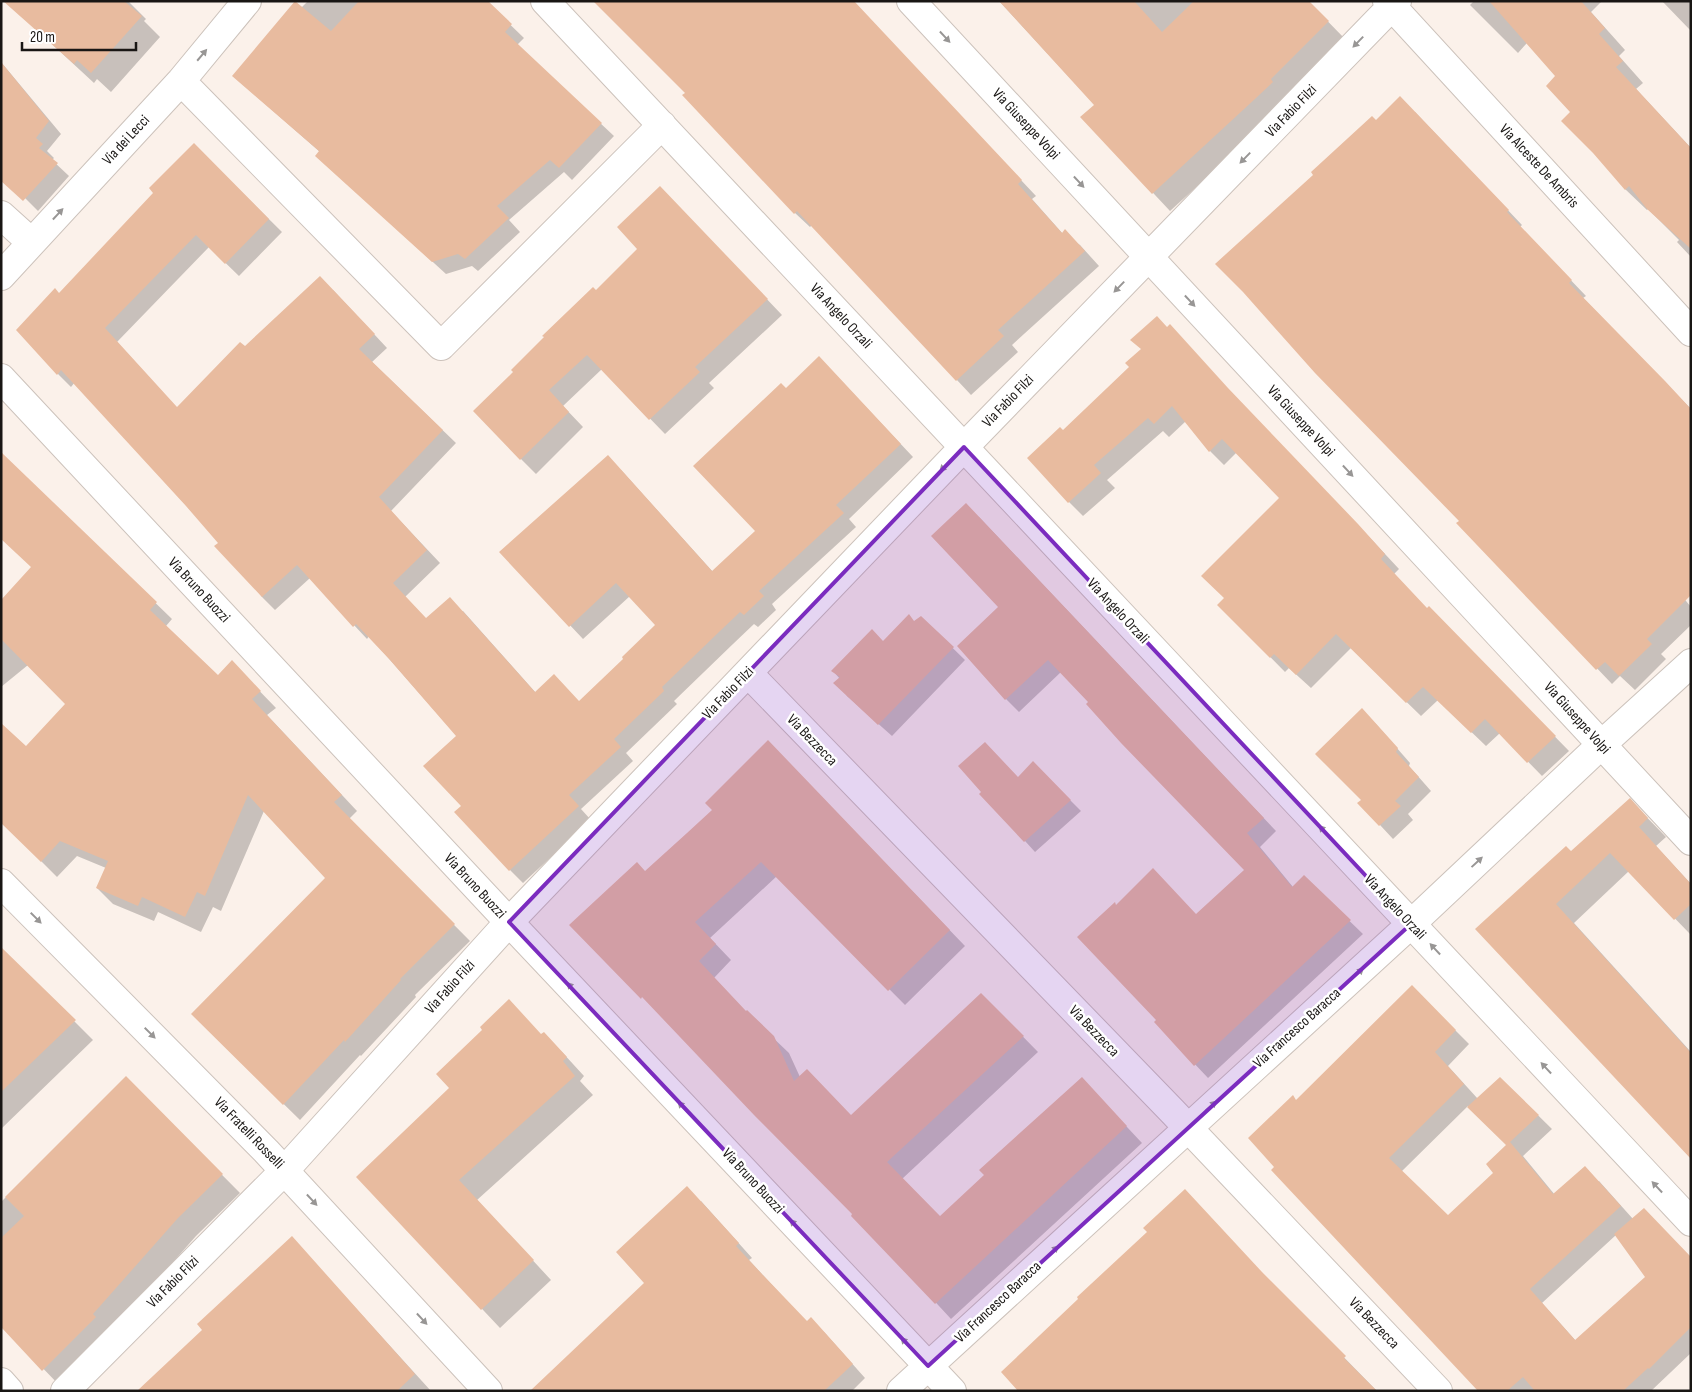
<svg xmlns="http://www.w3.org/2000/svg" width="1692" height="1392" font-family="'Sofia Sans Condensed',sans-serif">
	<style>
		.shadow { fill: #0003; fill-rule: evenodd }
		.building { fill: #e8bb9f }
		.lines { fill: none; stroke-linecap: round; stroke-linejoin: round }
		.minor-casing { stroke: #ccc2bb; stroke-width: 30 }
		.minor { stroke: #fff; stroke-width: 28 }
		.oneway { fill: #989695 }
		.marked { fill: #7b2cbf; fill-opacity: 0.2; stroke: #7b2cbf; stroke-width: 4; stroke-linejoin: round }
		.labels { text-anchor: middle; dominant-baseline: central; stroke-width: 5; stroke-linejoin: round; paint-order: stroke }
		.street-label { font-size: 15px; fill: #191614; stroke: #fff }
	</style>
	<rect width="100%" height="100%" fill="#fbf1ea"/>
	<!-- shadow -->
	<path class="shadow" d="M 21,1 L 128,1 L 146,19 L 144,21 L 160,37 L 111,92 L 97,79 L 94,83 L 14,9 Z
		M 308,1 L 486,1 L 524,38 L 517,45 L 614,136 L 572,180 L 564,172 L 509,220 L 520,232 L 478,271 L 472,266 L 446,274 L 330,168 L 320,152 L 233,76 Z
		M 853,1 L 1036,196 L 1032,199 L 1063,234 L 1080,245 L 1099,266 L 1012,345 L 1018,352 L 971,395 L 812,225 L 810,227 L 795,213 L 687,93 Z
		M 999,1 L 1308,1 L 1345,39 L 1274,116 L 1170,211 L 1082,117 L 1095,105 Z
		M 1474,1 L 1602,1 L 1591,12 L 1625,50 L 1619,56 L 1643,83 L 1636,89 L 1691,148 L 1691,257 L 1677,242 L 1679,240 L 1648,209 L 1647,210 L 1625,189 L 1572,112 L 1556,76 L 1527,43 L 1518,53 L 1470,5 Z
		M 1662,1 L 1691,1 L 1691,31 Z
		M 1,62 L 61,134 L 47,151 L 54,158 L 52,160 L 69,176 L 38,211 L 1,174 Z
		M 1415,112 L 1522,225 L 1520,227 L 1586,296 L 1583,298 L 1691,409 L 1672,584 L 1691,607 L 1691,625 L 1661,654 L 1666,659 L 1635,690 L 1620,676 L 1612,684 L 1458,523 L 1460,521 L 1376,121 Z
		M 194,145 L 282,232 L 239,276 L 209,247 L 117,342 L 177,408 L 245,347 L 333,290 L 387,348 L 372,362 L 456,443 L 391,511 L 440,563 L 405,597 L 426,620 L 463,611 L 536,693 L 579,703 L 625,659 L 657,625 L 630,596 L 583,639 L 501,552 L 621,470 L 713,572 L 756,531 L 786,390 L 832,371 L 913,457 L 849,519 L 856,527 L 772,604 L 776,610 L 758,627 L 754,624 L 733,644 L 674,701 L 677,704 L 626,753 L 633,761 L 581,809 L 591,820 L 523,883 L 510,870 L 463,806 L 457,736 L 369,636 L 367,639 L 310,578 L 275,610 L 262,597 L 220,543 L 75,382 L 71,387 L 58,374 L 59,294 L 155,193 Z
		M 675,203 L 782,315 L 709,383 L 714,388 L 665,434 L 602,369 L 563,406 L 583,427 L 536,474 L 521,459 L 515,372 L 639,249 Z
		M 1131,367 L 1242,404 L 1372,540 L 1399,569 L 1394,574 L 1427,609 L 1443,622 L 1569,751 L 1542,776 L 1500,733 L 1486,746 L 1438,700 L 1421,716 L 1351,648 L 1311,688 L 1289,668 L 1285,672 L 1219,605 L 1225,599 L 1281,498 L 1237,452 L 1224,465 L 1210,451 L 1186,421 L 1169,437 L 1163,431 L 1107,480 L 1115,488 L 1083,516 L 1069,502 L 1063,431 Z
		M 1,453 L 172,619 L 166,626 L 218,676 L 247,678 L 276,708 L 267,715 L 357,811 L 349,819 L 470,941 L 415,995 L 416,997 L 361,1056 L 360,1055 L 300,1120 L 208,1030 L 327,878 L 264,811 L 221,911 L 213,907 L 201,932 L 158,912 L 154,921 L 113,904 L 97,888 L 106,868 L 77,856 L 57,877 L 1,821 L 26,748 L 67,704 L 28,665 L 1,687 L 1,601 L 32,568 Z
		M 979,517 L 1276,831 L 1260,847 L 1293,887 L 1304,877 L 1363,934 L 1208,1078 L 1155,1022 L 1157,1020 L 1117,906 L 1196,915 L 1245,870 L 1061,672 L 1019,712 L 1006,699 L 999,607 Z
		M 921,617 L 965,660 L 892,736 L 847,696 L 840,679 L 833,671 L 883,643 Z
		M 1375,723 L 1410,763 L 1409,766 L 1431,791 L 1408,814 L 1413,820 L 1393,839 L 1380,825 L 1363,800 Z
		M 784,758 L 965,946 L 905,1005 L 777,876 L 710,938 L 731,960 L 714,978 L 746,1012 L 789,1053 L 800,1077 L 851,1117 L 997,1010 L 1038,1052 L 902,1179 L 940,1218 L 1097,1095 L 1142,1143 L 951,1319 L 854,1214 L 754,1114 L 645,873 Z
		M 1033,763 L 1081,811 L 1035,852 L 1025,841 L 1018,779 Z
		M 1630,800 L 1666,837 L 1656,846 L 1691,884 L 1691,935 L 1629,871 L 1574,923 L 1691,1052 L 1691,1158 L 1477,929 L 1571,853 Z
		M 1,948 L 93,1040 L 1,1129 Z
		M 1412,987 L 1469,1044 L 1448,1066 L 1478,1099 L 1500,1078 L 1552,1129 L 1523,1156 L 1555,1195 L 1599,1181 L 1633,1219 L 1691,1258 L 1691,1353 L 1651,1391 L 1480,1391 L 1276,1167 L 1297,1101 ZM 1468,1106 L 1507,1145 L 1495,1173 L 1448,1217 L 1401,1172 ZM 1616,1235 L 1647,1277 L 1576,1341 L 1542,1303 Z
		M 483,1030 L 542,1035 L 562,1052 L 584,1076 L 580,1081 L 593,1095 L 477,1200 L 551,1280 L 500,1328 L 358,1177 L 451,1089 Z
		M 126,1078 L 240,1193 L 196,1236 L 62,1388 L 1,1325 L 1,1202 Z
		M 701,1201 L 752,1258 L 749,1260 L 807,1323 L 824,1332 L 865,1378 L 852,1391 L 557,1391 L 646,1283 Z
		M 292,1238 L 431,1391 L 138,1391 L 204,1330 Z
		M 1276,1288 L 1377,1391 L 1019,1391 Z"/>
	<!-- building -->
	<path class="building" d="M 3,1 L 124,1 L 142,16 L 91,73 L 77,60 L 74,64 Z
		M 295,1 L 331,31 L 359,1 L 488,1 L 512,24 L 505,32 L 602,123 L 559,168 L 550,160 L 497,206 L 509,218 L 465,259 L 458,254 L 432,262 L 315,156 L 319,151 L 232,76 Z
		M 593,1 L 854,1 L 1022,180 L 1018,184 L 1062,233 L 1065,229 L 1085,251 L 998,330 L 1004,336 L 956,381 L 797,211 L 794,214 L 682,95 L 685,93 Z
		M 999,1 L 1134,1 L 1162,32 L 1194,1 L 1309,1 L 1329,21 L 1271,79 L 1273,82 L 1256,98 L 1152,194 L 1080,117 L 1094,105 Z
		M 1489,1 L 1581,1 L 1605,28 L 1599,34 L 1623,61 L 1616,67 L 1691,148 L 1691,249 L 1647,209 L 1629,186 L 1625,190 L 1593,153 L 1561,121 L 1570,112 L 1546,86 L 1555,76 Z
		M 1,62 L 49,121 L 36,138 L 43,144 L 39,148 L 58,163 L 23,201 L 1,181 Z
		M 1400,96 L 1509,210 L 1507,212 L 1572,280 L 1569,283 L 1665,381 L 1691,409 L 1691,595 L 1647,639 L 1652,644 L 1619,676 L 1605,662 L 1596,670 L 1456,523 L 1459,521 L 1315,373 L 1243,292 L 1215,264 L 1313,175 L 1311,172 L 1372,116 L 1376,120 Z
		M 194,143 L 269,219 L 225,264 L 196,235 L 105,328 L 177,407 L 240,342 L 245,346 L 320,276 L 375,334 L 359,349 L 443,430 L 379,497 L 427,550 L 393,583 L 426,618 L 450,597 L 535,692 L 554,674 L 579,701 L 623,659 L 622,657 L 655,625 L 616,583 L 569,627 L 499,552 L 608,455 L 712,571 L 755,531 L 693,466 L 781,383 L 786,388 L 819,356 L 901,444 L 836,505 L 844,513 L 759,591 L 764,596 L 744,615 L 740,612 L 720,631 L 662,687 L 664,691 L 614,739 L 621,747 L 569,795 L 579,806 L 509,871 L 454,812 L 461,806 L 423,766 L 456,736 L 390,660 L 356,624 L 353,627 L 297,565 L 262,597 L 214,546 L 218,543 L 186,506 L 61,370 L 57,375 L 16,330 L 55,288 L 59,293 L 153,193 L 149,188 Z
		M 660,186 L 768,299 L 695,367 L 700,372 L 649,420 L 587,355 L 549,390 L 569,412 L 520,460 L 473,411 L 513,372 L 511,370 L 544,337 L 542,336 L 593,287 L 596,290 L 637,249 L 617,227 Z
		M 1157,316 L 1167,327 L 1170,324 L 1228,388 L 1358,524 L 1385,554 L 1381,559 L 1427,608 L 1429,606 L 1556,736 L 1527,763 L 1485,719 L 1471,733 L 1423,687 L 1406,703 L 1336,634 L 1296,675 L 1274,654 L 1270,658 L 1217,605 L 1224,598 L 1201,576 L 1279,498 L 1222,439 L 1209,452 L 1172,406 L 1154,424 L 1148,418 L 1094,465 L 1101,473 L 1068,503 L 1027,458 L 1060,427 L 1063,430 L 1129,367 L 1125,363 L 1141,349 L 1130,340 Z
		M 1,452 L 157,602 L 150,610 L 218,675 L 232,660 L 261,691 L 252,699 L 342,795 L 334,802 L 455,924 L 400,979 L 401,980 L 345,1042 L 344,1040 L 283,1105 L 191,1014 L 325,878 L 248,795 L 205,896 L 197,892 L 185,917 L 142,897 L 138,906 L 96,888 L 108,861 L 60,841 L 41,862 L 1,823 L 1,723 L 26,746 L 65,704 L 1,639 L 1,600 L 31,567 L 1,539 Z
		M 966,503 L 1264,818 L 1247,833 L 1292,887 L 1304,875 L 1351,920 L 1194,1066 L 1154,1022 L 1156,1020 L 1077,937 L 1115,902 L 1116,905 L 1153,868 L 1196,914 L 1244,870 L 1121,743 L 1086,704 L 1088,702 L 1048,660 L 1005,700 L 957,646 L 998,607 L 931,536 Z
		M 909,614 L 914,621 L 921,616 L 954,647 L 878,725 L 833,683 L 840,677 L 831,671 L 872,629 L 883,641 Z
		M 1362,708 L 1398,748 L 1396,752 L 1419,777 L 1395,801 L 1401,806 L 1379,826 L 1357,803 L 1361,800 L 1315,754 Z
		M 768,740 L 950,930 L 888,991 L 761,862 L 695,922 L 716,944 L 699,961 L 746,1011 L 747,1010 L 774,1036 L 794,1081 L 807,1069 L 851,1115 L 981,993 L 1024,1036 L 887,1162 L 940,1216 L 984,1175 L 979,1170 L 1082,1077 L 1127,1126 L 935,1304 L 851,1216 L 852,1214 L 754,1115 L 642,997 L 641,999 L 569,925 L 637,862 L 645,871 L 687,833 L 712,810 L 705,803 Z
		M 985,742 L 1018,777 L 1033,761 L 1071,800 L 1024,842 L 979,794 L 981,792 L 958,766 Z
		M 1630,798 L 1648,818 L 1639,827 L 1691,884 L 1691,904 L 1674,920 L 1610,853 L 1556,904 L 1691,1053 L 1691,1159 L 1475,929 L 1566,846 L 1571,851 Z
		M 1,947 L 76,1020 L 1,1092 Z
		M 1412,985 L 1456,1030 L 1435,1052 L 1464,1084 L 1389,1158 L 1448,1215 L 1493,1173 L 1486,1164 L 1506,1145 L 1467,1107 L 1500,1077 L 1539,1115 L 1510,1142 L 1553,1194 L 1585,1166 L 1621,1206 L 1530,1289 L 1575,1340 L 1645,1277 L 1614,1234 L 1644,1208 L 1691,1257 L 1691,1327 L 1649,1369 L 1648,1368 L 1623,1391 L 1535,1391 L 1523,1377 L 1507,1391 L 1478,1391 L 1271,1170 L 1274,1167 L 1248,1138 L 1293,1095 L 1296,1100 Z
		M 509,999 L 541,1034 L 544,1032 L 567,1057 L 563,1061 L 575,1076 L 459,1180 L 534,1260 L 481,1310 L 356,1177 L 449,1088 L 436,1074 L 482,1030 L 480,1027 Z
		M 126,1076 L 223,1174 L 178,1218 L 93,1314 L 96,1317 L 42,1371 L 1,1327 L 1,1238 L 24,1216 L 5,1197 Z
		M 687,1186 L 739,1243 L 736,1246 L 761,1273 L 807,1321 L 811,1317 L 853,1364 L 824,1391 L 530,1391 L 644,1283 L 616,1252 Z
		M 1185,1189 L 1262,1272 L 1346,1356 L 1344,1358 L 1377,1391 L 1018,1391 L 1001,1372 L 1078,1299 L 1077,1297 L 1147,1232 L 1143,1228 Z
		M 292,1236 L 415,1374 L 397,1391 L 137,1391 L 202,1330 L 197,1324 Z"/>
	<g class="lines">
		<!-- minor casing -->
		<g class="minor-casing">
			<path id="minor" d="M 545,1 L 1691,1222
				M 911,1 L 1691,841
				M 1387,1 L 1691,332
				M 181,81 L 441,346 L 662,125
				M 1,215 L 31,242
				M 1,276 L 181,81 L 247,1
				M 1,378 L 509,922 L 952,1391
				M 748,673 L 1172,1111 L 1438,1391
				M 1,883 L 266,1151 L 488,1391
				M 1,1382 L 9,1391
				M 65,1391 L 285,1170 L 509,922 L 964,447 L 1397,1
				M 901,1391 L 1411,924 L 1601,745 L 1691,663"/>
		</g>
		<!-- minor -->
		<use href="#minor" class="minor"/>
	</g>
	<!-- one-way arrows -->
	<defs><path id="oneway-solid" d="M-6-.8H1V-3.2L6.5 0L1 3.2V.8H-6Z" transform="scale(1.25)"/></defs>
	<g class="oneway">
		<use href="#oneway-solid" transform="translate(945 37) rotate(47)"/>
		<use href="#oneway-solid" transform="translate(1358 42) rotate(134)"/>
		<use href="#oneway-solid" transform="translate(202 55) rotate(-50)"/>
		<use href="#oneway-solid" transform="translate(1245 158) rotate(134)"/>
		<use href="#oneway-solid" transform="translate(1079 182) rotate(47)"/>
		<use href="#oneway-solid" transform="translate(58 214) rotate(-47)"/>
		<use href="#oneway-solid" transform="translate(1119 287) rotate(134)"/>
		<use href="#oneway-solid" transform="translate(1190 301) rotate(47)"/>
		<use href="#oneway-solid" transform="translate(945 466) rotate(134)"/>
		<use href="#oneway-solid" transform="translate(1348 471) rotate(47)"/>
		<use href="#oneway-solid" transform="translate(1324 831) rotate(-133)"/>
		<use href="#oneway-solid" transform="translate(1477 862) rotate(-43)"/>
		<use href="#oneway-solid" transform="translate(36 918) rotate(45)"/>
		<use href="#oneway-solid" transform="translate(1435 949) rotate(-133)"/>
		<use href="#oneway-solid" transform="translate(1358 973) rotate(-42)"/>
		<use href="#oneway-solid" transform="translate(572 988) rotate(-133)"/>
		<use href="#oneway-solid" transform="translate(150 1033) rotate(45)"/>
		<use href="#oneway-solid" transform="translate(1546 1068) rotate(-133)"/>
		<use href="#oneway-solid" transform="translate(1211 1106) rotate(-42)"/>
		<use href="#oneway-solid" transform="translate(683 1107) rotate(-133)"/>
		<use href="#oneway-solid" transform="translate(1657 1187) rotate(-133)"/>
		<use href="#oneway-solid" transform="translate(312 1200) rotate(47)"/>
		<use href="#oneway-solid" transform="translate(795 1225) rotate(-133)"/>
		<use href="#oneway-solid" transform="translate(1053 1251) rotate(-43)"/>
		<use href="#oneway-solid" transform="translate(422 1319) rotate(47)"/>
		<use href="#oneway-solid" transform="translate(906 1343) rotate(-133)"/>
	</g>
	<!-- marked area -->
	<path class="marked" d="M 964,447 L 1411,924 L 928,1366 L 509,922 Z"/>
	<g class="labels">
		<!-- street labels -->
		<g class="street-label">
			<text transform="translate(1291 111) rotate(-46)">Via Fabio Filzi</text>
			<text transform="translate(1026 124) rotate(47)">Via Giuseppe Volpi</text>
			<text transform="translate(126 140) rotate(-47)">Via dei Lecci</text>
			<text transform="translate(1539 166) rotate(47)">Via Alceste De Ambris</text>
			<text transform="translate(841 316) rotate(47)">Via Angelo Orzali</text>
			<text transform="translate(1008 401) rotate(-46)">Via Fabio Filzi</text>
			<text transform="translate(1301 421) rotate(47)">Via Giuseppe Volpi</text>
			<text transform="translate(199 590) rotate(47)">Via Bruno Buozzi</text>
			<text transform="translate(1118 611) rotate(47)">Via Angelo Orzali</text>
			<text transform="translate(728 693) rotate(-46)">Via Fabio Filzi</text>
			<text transform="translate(1577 718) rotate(48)">Via Giuseppe Volpi</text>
			<text transform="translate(812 740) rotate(46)">Via Bezzecca</text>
			<text transform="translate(475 886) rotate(47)">Via Bruno Buozzi</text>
			<text transform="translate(1395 907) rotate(47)">Via Angelo Orzali</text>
			<text transform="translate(450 987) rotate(-48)">Via Fabio Filzi</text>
			<text transform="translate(1297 1028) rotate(-42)">Via Francesco Baracca</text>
			<text transform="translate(1094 1031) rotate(46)">Via Bezzecca</text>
			<text transform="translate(249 1133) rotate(46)">Via Fratelli Rosselli</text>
			<text transform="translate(753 1181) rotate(47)">Via Bruno Buozzi</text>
			<text transform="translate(173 1282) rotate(-45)">Via Fabio Filzi</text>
			<text transform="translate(998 1302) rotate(-43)">Via Francesco Baracca</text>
			<text transform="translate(1374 1323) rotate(46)">Via Bezzecca</text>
		</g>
	</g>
	<!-- border -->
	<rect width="1692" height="1392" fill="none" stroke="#191614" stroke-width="5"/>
	<!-- scale -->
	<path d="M22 42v8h114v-8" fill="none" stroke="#191614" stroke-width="2.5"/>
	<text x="30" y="42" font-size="15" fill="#191614" stroke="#ffffff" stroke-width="4" paint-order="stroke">20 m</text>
</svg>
